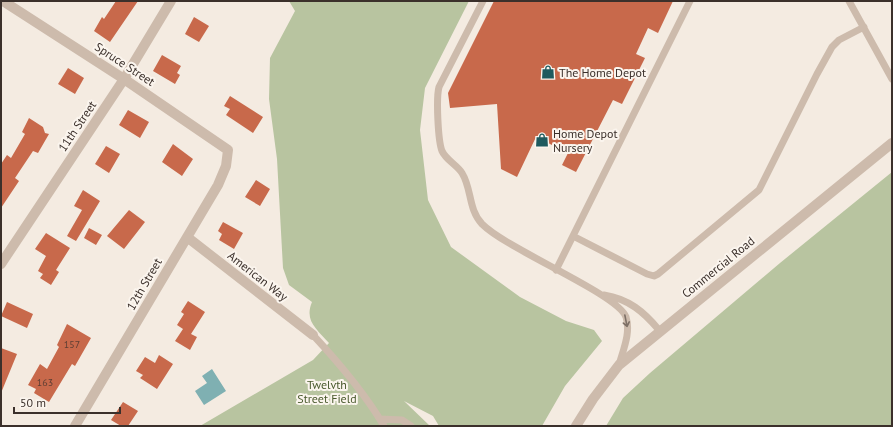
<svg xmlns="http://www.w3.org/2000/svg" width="893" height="427" font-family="'PT Sans',sans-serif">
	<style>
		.green { fill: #b8c4a0 }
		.water { fill: #7fb0b2 }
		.building { fill: #c8694b }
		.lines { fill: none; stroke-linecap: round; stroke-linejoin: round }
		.service { stroke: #cdbbac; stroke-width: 7 }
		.minor { stroke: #cdbbac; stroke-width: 10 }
		.tertiary { stroke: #cdbbac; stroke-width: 10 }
		.oneway { stroke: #7d6f65 }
		.labels { text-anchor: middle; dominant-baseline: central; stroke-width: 4; stroke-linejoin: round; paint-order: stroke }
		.number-label { font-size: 10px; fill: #5e3e33 }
		.street-label { font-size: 12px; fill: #3b302b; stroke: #fbf5ee }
		.poi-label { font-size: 12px; fill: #3b302b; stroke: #fbf5ee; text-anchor: start }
		.park-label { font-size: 12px; fill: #4a5a2e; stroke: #fbf5ee }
	</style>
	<rect width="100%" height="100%" fill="#f4ebe1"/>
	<!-- green -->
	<path class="green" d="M 289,1 L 469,1 L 425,88 L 420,130 L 428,200 L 451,247 L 520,297 L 566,321 L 594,330 L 602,341 L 565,386 L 542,426 L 439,426 L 433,416 L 404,401 L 430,426 L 200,426 L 313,360 L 329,343 C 317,329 304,321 312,302 L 289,285 L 283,268 L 277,159 L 269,99 L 270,58 L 295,11 Z
		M 892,172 L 892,426 L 606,426 L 623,398 L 650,373 L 780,263 Z"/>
	<!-- water -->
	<path class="water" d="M 212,369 L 226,391 L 204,405 L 195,391 L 207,383 L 202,376 Z"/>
	<!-- building -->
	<path class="building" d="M 116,1 L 138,1 L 110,42 L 94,31 L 102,17 L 104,19 Z
		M 494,1 L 673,1 L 658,33 L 648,28 L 636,54 L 645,58 L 622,104 L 613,100 L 576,172 L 562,165 L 568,153 L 536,137 L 517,177 L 501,169 L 497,104 L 450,108 L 448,93 Z
		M 194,17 L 209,26 L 199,42 L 185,34 Z
		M 162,55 L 181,66 L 177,73 L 180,75 L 175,84 L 153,71 Z
		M 68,68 L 84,78 L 75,94 L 58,84 Z
		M 230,96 L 263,117 L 253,133 L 226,115 L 230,109 L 224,106 Z
		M 128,110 L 149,122 L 140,138 L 119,125 Z
		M 29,118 L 43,127 L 45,133 L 49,134 L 38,153 L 33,151 L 15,178 L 19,181 L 1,208 L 1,164 L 7,155 L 11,158 L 25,134 L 22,132 Z
		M 173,144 L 193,159 L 182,176 L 162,162 Z
		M 106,146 L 120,154 L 109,173 L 95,164 Z
		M 256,180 L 270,189 L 260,206 L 245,197 Z
		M 83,190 L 100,201 L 76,241 L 67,236 L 82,210 L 74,206 Z
		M 129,210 L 145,222 L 124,249 L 107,236 Z
		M 223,222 L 243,233 L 234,249 L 219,240 L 222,234 L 218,231 Z
		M 89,228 L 102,235 L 96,245 L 84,238 Z
		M 46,233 L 70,248 L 56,270 L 59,272 L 51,285 L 40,278 L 43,274 L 38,271 L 46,256 L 35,249 Z
		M 188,301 L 205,312 L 191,334 L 197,337 L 190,350 L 175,341 L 183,329 L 177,325 L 184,314 L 181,312 Z
		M 7,302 L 33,314 L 27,328 L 1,316 Z
		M 67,324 L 91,338 L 75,366 L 72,364 L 49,402 L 34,393 L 36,389 L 28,385 L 40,364 L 47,369 L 59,347 L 57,345 Z
		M 1,348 L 17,354 L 1,393 Z
		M 159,355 L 173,364 L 157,389 L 140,378 L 143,375 L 136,371 L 145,357 L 155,363 Z
		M 123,402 L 138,411 L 128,426 L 121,426 L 111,420 Z"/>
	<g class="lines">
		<!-- service -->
		<path class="service" d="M 483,1 L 439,87 C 436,98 438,141 442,151 C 446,160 457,165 462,173 C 472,189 468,209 482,224 C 508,250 618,294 626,317 C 631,333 623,350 619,365
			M 849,1 L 892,79
			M 573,236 L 647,274 L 654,276 L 658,274 L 759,190 L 817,74 L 832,47 L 839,40 L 864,27
			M 556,270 L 690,1
			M 604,295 C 629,299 644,312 659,330
			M 313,335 C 340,364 364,392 384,426
			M 380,419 L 402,420 L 411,426"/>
		<!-- minor -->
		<path class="minor" d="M 3,1 L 124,79 L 228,150 L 226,166 L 218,185 L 75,426
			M 187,237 L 313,335
			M 1,264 L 124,79 L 171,1"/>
		<!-- tertiary -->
		<path class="tertiary" d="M 576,426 L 593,399 L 619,365 L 892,143"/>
	</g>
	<!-- one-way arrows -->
	<defs><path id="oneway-shaft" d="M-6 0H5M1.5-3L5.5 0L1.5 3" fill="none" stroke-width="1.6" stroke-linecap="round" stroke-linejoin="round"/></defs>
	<use class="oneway" href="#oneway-shaft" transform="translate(626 321) rotate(79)"/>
	<!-- icons -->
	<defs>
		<g id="shop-bare" transform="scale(1.08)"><path d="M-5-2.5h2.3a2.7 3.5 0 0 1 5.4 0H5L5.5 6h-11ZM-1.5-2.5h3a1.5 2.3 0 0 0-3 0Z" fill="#1f5a5e" stroke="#fbf5ee" stroke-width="2.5" paint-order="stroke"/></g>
	</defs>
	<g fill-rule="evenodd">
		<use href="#shop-bare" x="548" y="72"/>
		<use href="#shop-bare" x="542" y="140"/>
	</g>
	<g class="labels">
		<!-- number labels -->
		<g class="number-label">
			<text x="72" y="344">157</text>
			<text x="45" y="382">163</text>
		</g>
		<!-- street labels -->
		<g class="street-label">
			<text transform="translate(125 64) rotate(33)">Spruce Street</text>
			<text transform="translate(77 126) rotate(-56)">11th Street</text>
			<text transform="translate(718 267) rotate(-39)">Commercial Road</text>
			<text transform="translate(258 276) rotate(38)">American Way</text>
			<text transform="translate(144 284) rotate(-60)">12th Street</text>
		</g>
		<!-- poi labels -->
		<g class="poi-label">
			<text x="559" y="72">The Home Depot</text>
			<text x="553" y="133">Home Depot<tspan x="553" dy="14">Nursery</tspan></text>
		</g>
		<!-- park labels -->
		<g class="park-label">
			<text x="327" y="384">Twelvth<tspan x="327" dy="14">Street Field</tspan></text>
		</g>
	</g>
	<!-- border -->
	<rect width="893" height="427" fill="none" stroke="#3b302b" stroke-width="4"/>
	<!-- scale -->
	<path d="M14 407v6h106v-6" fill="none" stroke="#3b302b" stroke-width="2"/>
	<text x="20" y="407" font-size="12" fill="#3b302b" stroke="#fbf5ee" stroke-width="3" paint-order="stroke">50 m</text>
</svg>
